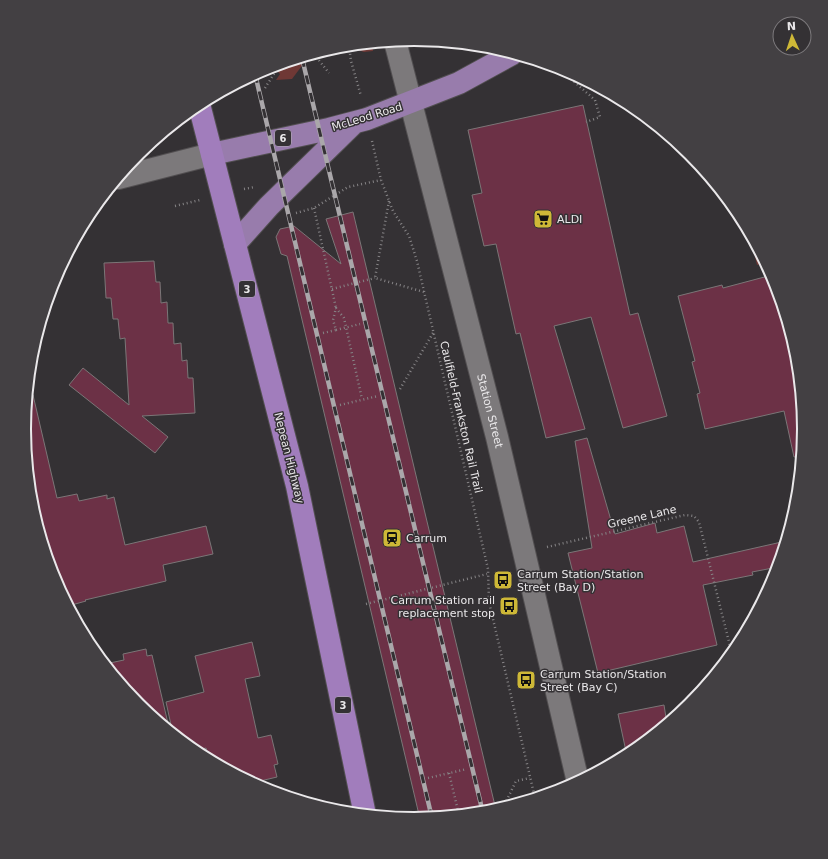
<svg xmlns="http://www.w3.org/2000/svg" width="828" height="859" font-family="'DejaVu Sans',sans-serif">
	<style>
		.green { fill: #6f3835 }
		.building { fill: #6c3146; stroke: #7b7677 }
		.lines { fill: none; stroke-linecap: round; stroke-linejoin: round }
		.minor-casing { stroke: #524f51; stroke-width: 24 }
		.tertiary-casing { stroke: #524f51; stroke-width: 24 }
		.primary-casing { stroke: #524f51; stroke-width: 24 }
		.trunk-casing { stroke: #524f51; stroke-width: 24 }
		.path { stroke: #868486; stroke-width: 2.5; stroke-dasharray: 1 3; stroke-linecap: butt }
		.minor { stroke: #7c797b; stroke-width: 22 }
		.tertiary { stroke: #7c797b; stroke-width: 22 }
		.primary { stroke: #987cac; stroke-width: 22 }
		.trunk { stroke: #a17dbc; stroke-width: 22 }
		.rail-casing { stroke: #aaa7aa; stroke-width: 4.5 }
		.rail { stroke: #343134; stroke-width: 3; stroke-dasharray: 9; stroke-linecap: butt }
		.labels { text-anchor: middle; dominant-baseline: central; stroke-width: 3; stroke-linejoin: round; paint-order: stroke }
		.shield { fill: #343134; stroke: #b3b1b3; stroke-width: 1 }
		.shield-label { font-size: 10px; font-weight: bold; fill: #eae8ea }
		.street-label { font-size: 11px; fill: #eae8ea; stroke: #343134 }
		.poi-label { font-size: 11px; fill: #eae8ea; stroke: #343134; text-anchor: start }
		.rim { fill: none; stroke: #eae8ea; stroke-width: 2 }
	</style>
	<rect width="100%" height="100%" fill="#343134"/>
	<!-- green -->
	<path class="green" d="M 372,44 L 373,51 L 364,52 L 358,50 L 358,45 Z
		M 310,55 L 292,79 L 276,80 L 280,74 L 273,67 Z
		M 750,235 L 765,263 L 757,265 Z"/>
	<!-- building -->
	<path class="building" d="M 583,105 L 630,315 L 638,313 L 667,416 L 623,428 L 591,317 L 554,326 L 585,429 L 546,438 L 520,333 L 516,334 L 496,244 L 484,246 L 472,195 L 482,193 L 468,130 Z
		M 353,212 L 496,810 L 490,812 L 420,819 L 287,256 L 281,254 L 276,237 L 280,229 L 294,226 L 341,264 L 326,219 Z
		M 154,261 L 156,282 L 160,282 L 161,303 L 167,302 L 168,323 L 173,323 L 174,344 L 181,343 L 182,361 L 187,360 L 188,378 L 193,378 L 195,413 L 142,416 L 168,437 L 155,453 L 69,385 L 83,368 L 129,405 L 125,338 L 120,339 L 118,319 L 113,319 L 111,298 L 106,298 L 104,263 Z
		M 772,275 L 797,354 L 804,430 L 801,456 L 794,457 L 784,411 L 705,429 L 697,394 L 700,393 L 692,362 L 695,361 L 678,296 L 722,285 L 723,288 Z
		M 33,395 L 57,498 L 77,494 L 79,501 L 107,495 L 107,499 L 114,497 L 125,545 L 206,526 L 213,554 L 163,565 L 166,581 L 85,600 L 86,601 L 68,606 L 54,579 L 31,505 L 24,429 L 27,396 Z
		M 587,438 L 615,534 L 655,523 L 657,533 L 684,526 L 693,562 L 786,541 L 778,567 L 752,572 L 753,575 L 703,585 L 717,645 L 598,673 L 568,553 L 592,548 L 575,441 Z
		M 252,642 L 260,676 L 245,679 L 258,738 L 271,735 L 278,764 L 274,765 L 277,777 L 252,783 L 209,760 L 206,748 L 194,751 L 173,734 L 166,702 L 204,692 L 195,656 Z
		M 146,649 L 147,656 L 152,655 L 170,732 L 138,705 L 105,664 L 124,660 L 123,654 Z
		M 664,705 L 667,724 L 627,756 L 618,714 Z"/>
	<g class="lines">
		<!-- minor casing -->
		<g class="minor-casing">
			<path id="minor" d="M 118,178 L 212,154"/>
		</g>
		<!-- tertiary casing -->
		<g class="tertiary-casing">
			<g id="tertiary">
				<path id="s1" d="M 395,41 L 497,437 L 578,782"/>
			</g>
		</g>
		<!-- primary casing -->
		<g class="primary-casing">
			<path id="primary" d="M 212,154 L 329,129 L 367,119 L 459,83 L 512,54
				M 235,244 L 269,206 L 354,123"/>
		</g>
		<!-- trunk casing -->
		<g class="trunk-casing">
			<path id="trunk" d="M 199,104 L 297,486 L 365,815"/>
		</g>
		<!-- path -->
		<path class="path" d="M 349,46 L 351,61 L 361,96
			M 314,54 L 329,73
			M 562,71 L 595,100 L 600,117 L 586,122
			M 265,88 L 279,66
			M 372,141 L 381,180 L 393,211 L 409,236 L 417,261 L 488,569 L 489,602 L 535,798
			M 244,189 L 255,187
			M 389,201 L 375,278 L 424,292
			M 175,206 L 200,200
			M 314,208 L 336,308
			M 296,213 L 314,208 L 348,187 L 381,180
			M 332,289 L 375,278
			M 336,330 L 360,324
			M 323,333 L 336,330 L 333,320 L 336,308 L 344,318 L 362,399
			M 400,389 L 433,333
			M 340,405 L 378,396
			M 547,547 L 685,515 L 694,516 L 699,522 L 732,654
			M 366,604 L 487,574
			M 449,773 L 459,815
			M 428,778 L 467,769
			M 503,808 L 516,781 L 530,778"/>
		<!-- minor -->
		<use href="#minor" class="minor"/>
		<!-- tertiary -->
		<use href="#tertiary" class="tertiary"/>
		<!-- primary -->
		<use href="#primary" class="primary"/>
		<!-- trunk -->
		<use href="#trunk" class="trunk"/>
		<!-- rail casing -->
		<g class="rail-casing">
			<path id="rail" d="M 302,58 L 483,813
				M 255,74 L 432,818"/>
		</g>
		<!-- rail -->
		<use href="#rail" class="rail"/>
	</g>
	<!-- icons -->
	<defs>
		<g id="supermarket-square" transform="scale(1)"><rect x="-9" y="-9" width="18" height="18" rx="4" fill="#ceb837" stroke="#343134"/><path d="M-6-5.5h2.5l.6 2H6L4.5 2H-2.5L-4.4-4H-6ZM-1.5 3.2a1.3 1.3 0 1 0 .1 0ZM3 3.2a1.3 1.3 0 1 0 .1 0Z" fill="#111"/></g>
		<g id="station-square" transform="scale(1)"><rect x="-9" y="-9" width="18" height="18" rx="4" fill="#ceb837" stroke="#343134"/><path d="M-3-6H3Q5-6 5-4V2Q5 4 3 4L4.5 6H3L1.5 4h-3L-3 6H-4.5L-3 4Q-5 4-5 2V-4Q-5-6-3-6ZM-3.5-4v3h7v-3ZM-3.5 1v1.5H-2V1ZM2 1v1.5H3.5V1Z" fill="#111"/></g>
		<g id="bus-square" transform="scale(1)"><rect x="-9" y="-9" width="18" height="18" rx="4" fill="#ceb837" stroke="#343134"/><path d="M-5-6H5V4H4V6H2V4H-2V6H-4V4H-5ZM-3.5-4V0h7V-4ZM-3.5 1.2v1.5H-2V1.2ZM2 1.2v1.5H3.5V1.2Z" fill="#111"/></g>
	</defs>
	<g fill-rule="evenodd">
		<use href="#supermarket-square" x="543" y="219"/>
		<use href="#station-square" x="392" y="538"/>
		<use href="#bus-square" x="503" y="580"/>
		<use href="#bus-square" x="509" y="606"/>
		<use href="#bus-square" x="526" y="680"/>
	</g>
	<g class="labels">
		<!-- shield labels -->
		<g class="shield">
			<rect x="275" y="130" width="16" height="16" rx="3"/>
			<rect x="239" y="281" width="16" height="16" rx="3"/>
			<rect x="335" y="697" width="16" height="16" rx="3"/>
		</g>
		<g class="shield-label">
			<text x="283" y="138">6</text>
			<text x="247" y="289">3</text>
			<text x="343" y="705">3</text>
		</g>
		<!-- street labels -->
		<g class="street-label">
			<text transform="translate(367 117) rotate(-17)">McLeod Road</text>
			<text stroke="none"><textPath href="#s1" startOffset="382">Station Street</textPath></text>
			<text transform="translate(461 417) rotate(77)">Caulfield-Frankston Rail Trail</text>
			<text transform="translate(289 458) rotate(76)">Nepean Highway</text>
			<text transform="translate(642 517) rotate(-13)">Greene Lane</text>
		</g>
		<!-- poi labels -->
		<g class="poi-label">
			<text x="557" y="219">ALDI</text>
			<text x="406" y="538">Carrum</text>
			<text x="517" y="574">Carrum Station/Station<tspan x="517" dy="13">Street (Bay D)</tspan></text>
			<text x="495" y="600" text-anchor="end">Carrum Station rail<tspan x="495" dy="13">replacement stop</tspan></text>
			<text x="540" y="674">Carrum Station/Station<tspan x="540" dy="13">Street (Bay C)</tspan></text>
		</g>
	</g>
	<!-- crop -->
	<path d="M0 0H828V859H0ZM31 429a383 383 0 1 1 766 0a383 383 0 1 1-766 0Z" fill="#434043" fill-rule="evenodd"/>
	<path class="rim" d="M31 429a383 383 0 1 1 766 0a383 383 0 1 1-766 0Z"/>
	<!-- north arrow -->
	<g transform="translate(792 36) rotate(357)"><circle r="19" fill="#343134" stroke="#7d7a7d"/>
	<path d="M0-3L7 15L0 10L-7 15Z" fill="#ceb837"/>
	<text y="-6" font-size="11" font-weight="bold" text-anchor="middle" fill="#eae8ea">N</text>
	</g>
</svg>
